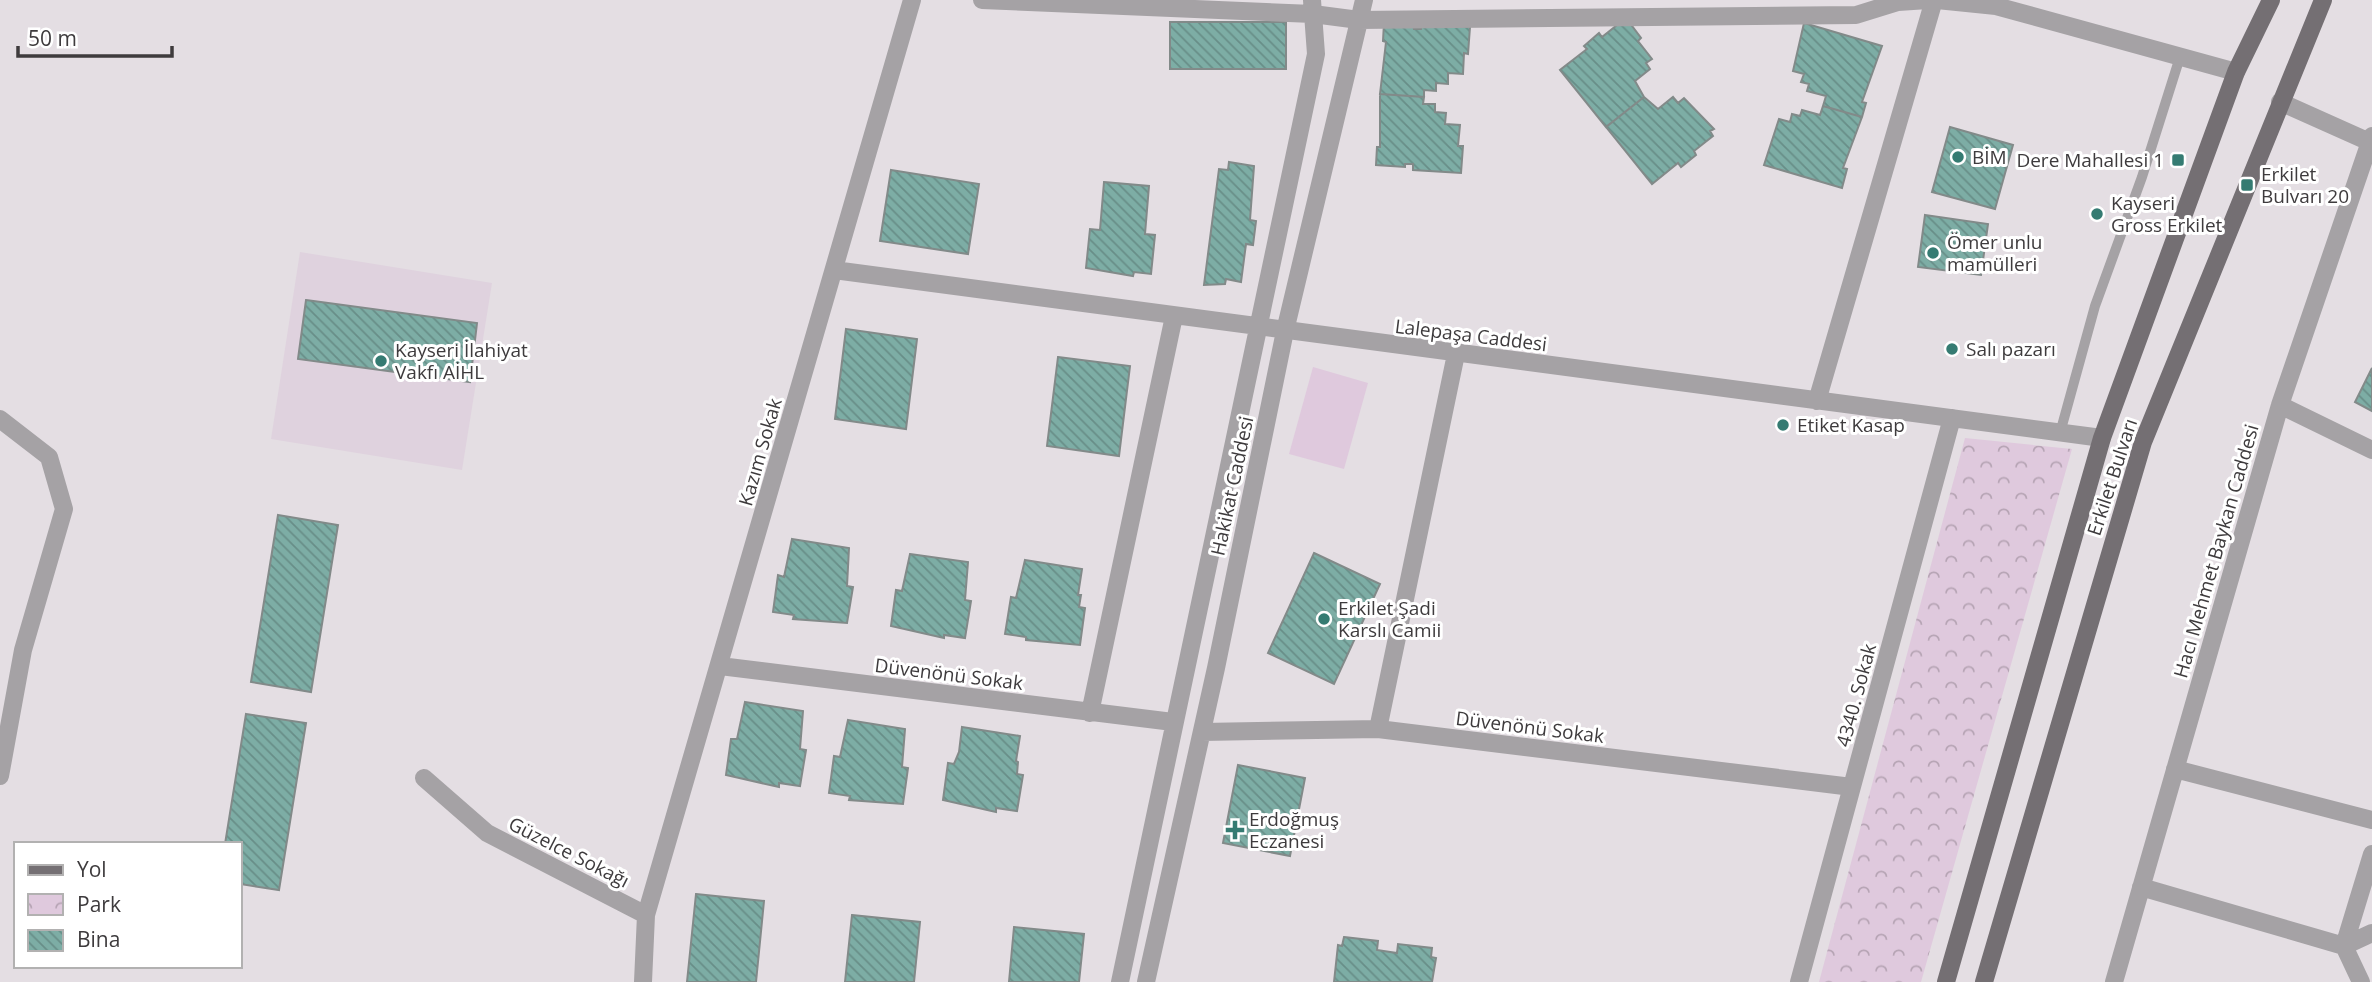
<svg xmlns="http://www.w3.org/2000/svg" width="2372" height="982" font-family="'Open Sans',sans-serif">
	<style>
		.built { fill: #dfd2de }
		.grass { fill: #dfc9dd }
		.park { fill: url(#park-crowns) }
		.building { fill: url(#building-back-hatch); stroke: #828a89; stroke-width: 2 }
		.lines { fill: none; stroke-linecap: round; stroke-linejoin: round }
		.service { stroke: #a5a2a5; stroke-width: 10 }
		.minor { stroke: #a5a2a5; stroke-width: 18 }
		.primary { stroke: #746f73; stroke-width: 18 }
		.poi-dot { fill: #357b72; stroke: #fff; stroke-width: 2.5 }
		.labels { text-anchor: middle; dominant-baseline: central; stroke-width: 6; stroke-linejoin: round; paint-order: stroke }
		.poi-label { font-size: 19px; fill: #3e3b3d; stroke: #fff; text-anchor: start }
		.street-label { font-size: 19px; fill: #3e3b3d; stroke: #fff }
	</style>
	<defs>
		<pattern id="park-crowns" width="20" height="18" patternUnits="userSpaceOnUse" patternTransform="scale(1.75)"><rect width="20" height="18" fill="#dfc9dd"/><path d="M2 6a3 3 0 1 1 6 0M12 15a3 3 0 1 1 6 0" fill="none" stroke="#b6a4b4"/></pattern>
		<pattern id="building-back-hatch" width="6" height="6" patternUnits="userSpaceOnUse" patternTransform="scale(1.75)"><rect width="6" height="6" fill="#7dada5"/><path d="M-1 5l2 2M0 0l6 6M5-1l2 2" fill="none" stroke="#688e88"/></pattern>
	</defs>
	<rect width="100%" height="100%" fill="#e4dee3"/>
	<!-- built -->
	<path class="built" d="M 300,252 L 492,283 L 462,470 L 271,439 Z"/>
	<!-- grass -->
	<path class="grass" d="M 1313,367 L 1368,383 L 1344,469 L 1289,454 Z"/>
	<!-- park -->
	<path class="park" d="M 1965,438 L 2072,449 L 1921,982 L 1819,982 Z"/>
	<!-- building -->
	<path class="building" d="M 1622,21 L 1629,22 L 1641,38 L 1638,41 L 1652,59 L 1646,63 L 1650,69 L 1635,81 L 1644,97 L 1606,127 L 1560,70 L 1587,49 L 1584,46 L 1599,33 L 1602,37 Z
		M 1170,22 L 1286,22 L 1286,69 L 1170,69 Z
		M 1384,23 L 1414,25 L 1414,29 L 1421,29 L 1422,24 L 1470,27 L 1468,54 L 1464,53 L 1463,74 L 1448,73 L 1448,84 L 1436,83 L 1436,91 L 1424,90 L 1424,97 L 1380,94 L 1386,42 L 1383,41 Z
		M 1804,23 L 1882,46 L 1862,102 L 1866,103 L 1862,117 L 1823,106 L 1826,96 L 1807,91 L 1809,84 L 1801,82 L 1804,74 L 1793,71 Z
		M 1380,94 L 1424,97 L 1423,104 L 1435,104 L 1435,112 L 1446,113 L 1445,124 L 1460,125 L 1458,146 L 1463,146 L 1461,173 L 1413,170 L 1413,164 L 1405,164 L 1405,167 L 1376,165 L 1377,147 L 1380,147 Z
		M 1644,97 L 1658,109 L 1673,97 L 1678,103 L 1684,98 L 1714,129 L 1710,131 L 1713,136 L 1694,151 L 1696,155 L 1681,167 L 1678,163 L 1652,184 L 1606,127 Z
		M 1823,106 L 1862,117 L 1843,168 L 1847,169 L 1842,188 L 1764,165 L 1779,119 L 1790,122 L 1792,114 L 1800,116 L 1802,110 L 1820,115 Z
		M 1950,127 L 2013,145 L 1995,209 L 1932,192 Z
		M 1229,162 L 1254,166 L 1250,220 L 1256,221 L 1253,245 L 1246,244 L 1241,282 L 1226,279 L 1225,284 L 1204,285 L 1219,169 L 1228,170 Z
		M 891,170 L 979,184 L 968,254 L 880,241 Z
		M 1104,182 L 1149,186 L 1145,234 L 1155,235 L 1151,274 L 1134,272 L 1133,276 L 1086,268 L 1090,229 L 1100,230 Z
		M 1925,215 L 1988,224 L 1981,275 L 1918,267 Z
		M 306,300 L 477,323 L 470,382 L 298,359 Z
		M 846,329 L 917,339 L 906,429 L 835,419 Z
		M 1058,357 L 1130,366 L 1119,456 L 1047,446 Z
		M 2372,368 L 2372,411 L 2355,402 Z
		M 278,515 L 338,525 L 311,692 L 251,682 Z
		M 792,539 L 849,548 L 847,586 L 853,587 L 847,623 L 793,619 L 794,615 L 773,612 L 778,575 L 784,577 Z
		M 1314,553 L 1380,584 L 1334,684 L 1268,653 Z
		M 910,554 L 968,562 L 965,600 L 971,601 L 965,638 L 944,635 L 944,638 L 891,626 L 896,590 L 902,591 Z
		M 1025,560 L 1082,569 L 1078,595 L 1081,595 L 1079,607 L 1085,608 L 1080,645 L 1026,640 L 1026,637 L 1005,634 L 1011,597 L 1016,598 Z
		M 745,702 L 803,711 L 800,749 L 806,750 L 800,786 L 779,783 L 779,787 L 726,775 L 731,739 L 737,739 Z
		M 246,714 L 306,723 L 279,890 L 240,884 L 240,844 L 225,844 Z
		M 848,720 L 905,729 L 902,767 L 908,768 L 903,804 L 849,800 L 850,796 L 829,793 L 834,756 L 840,757 Z
		M 962,727 L 1020,736 L 1016,761 L 1018,762 L 1017,774 L 1023,775 L 1017,811 L 996,808 L 996,812 L 943,800 L 948,763 L 954,764 L 959,752 Z
		M 1238,765 L 1305,778 L 1290,856 L 1223,843 Z
		M 696,894 L 764,901 L 756,982 L 687,982 Z
		M 852,915 L 920,922 L 914,982 L 845,982 Z
		M 1014,927 L 1084,934 L 1079,982 L 1009,982 Z
		M 1344,937 L 1378,941 L 1377,950 L 1397,953 L 1398,944 L 1432,948 L 1431,957 L 1436,958 L 1432,982 L 1334,982 L 1338,945 L 1342,946 Z"/>
	<g class="lines">
		<!-- service -->
		<path class="service" d="M 2060,433 L 2095,306 L 2142,177 L 2180,57"/>
		<!-- minor -->
		<path class="minor" d="M 982,0 L 1313,14 L 1359,20 L 1856,15 L 1898,2 L 1928,0
			M 1937,0 L 1996,6 L 2236,72
			M 2280,102 L 2372,143
			M 834,270 L 2102,438
			M 1817,401 L 1934,0
			M 2280,405 L 2372,450
			M 0,419 L 49,457 L 64,509 L 23,650 L 0,776
			M 720,666 L 1173,722
			M 1090,713 L 1174,316
			M 1378,729 L 1456,354
			M 1202,732 L 1378,729 L 1852,787
			M 2175,769 L 2372,820
			M 424,778 L 487,833 L 646,915 L 643,982
			M 2141,887 L 2344,946 L 2372,933
			M 646,915 L 912,0
			M 1120,982 L 1316,54 L 1312,0
			M 1146,982 L 1216,668 L 1285,331 L 1364,0
			M 1799,982 L 1952,418
			M 2114,982 L 2280,405 L 2372,136
			M 2361,982 L 2344,946 L 2372,854"/>
		<!-- primary -->
		<path class="primary" d="M 1946,982 L 2102,438 L 2236,72 L 2271,0
			M 1984,982 L 2143,442 L 2323,0"/>
	</g>
	<!-- markers -->
	<g class="poi-dot">
		<circle cx="1958" cy="157" r="7"/>
		<rect x="2171" y="153" width="14" height="14" rx="3.5"/>
		<rect x="2240" y="178" width="14" height="14" rx="3.5"/>
		<circle cx="2097" cy="214" r="7"/>
		<circle cx="1933" cy="253" r="7"/>
		<circle cx="1952" cy="349" r="7"/>
		<circle cx="381" cy="361" r="7"/>
		<circle cx="1783" cy="425" r="7"/>
		<circle cx="1324" cy="619" r="7"/>
		<path d="M1231.5 819.5h7v7h7v7h-7v7h-7v-7h-7v-7h7z"/>
	</g>
	<g class="labels">
		<!-- poi labels -->
		<g class="poi-label">
			<text x="1972" y="157">BİM</text>
			<text x="2164" y="160" text-anchor="end">Dere Mahallesi 1</text>
			<text x="2261" y="174">Erkilet<tspan x="2261" dy="22">Bulvarı 20</tspan></text>
			<text x="2111" y="203">Kayseri<tspan x="2111" dy="22">Gross Erkilet</tspan></text>
			<text x="1947" y="242">Ömer unlu<tspan x="1947" dy="22">mamülleri</tspan></text>
			<text x="1966" y="349">Salı pazarı</text>
			<text x="395" y="350">Kayseri İlahiyat<tspan x="395" dy="22">Vakfı AİHL</tspan></text>
			<text x="1797" y="425">Etiket Kasap</text>
			<text x="1338" y="608">Erkilet Şadi<tspan x="1338" dy="22">Karslı Camii</tspan></text>
			<text x="1249" y="819">Erdoğmuş<tspan x="1249" dy="22">Eczanesi</tspan></text>
		</g>
		<!-- street labels -->
		<g class="street-label">
			<text transform="translate(1471 335) rotate(7)">Lalepaşa Caddesi</text>
			<text transform="translate(760 452) rotate(-74)">Kazım Sokak</text>
			<text transform="translate(2112 477) rotate(-72)">Erkilet Bulvarı</text>
			<text transform="translate(1232 486) rotate(-78)">Hakikat Caddesi</text>
			<text transform="translate(2216 551) rotate(-74)">Hacı Mehmet Baykan Caddesi</text>
			<text transform="translate(949 674) rotate(7)">Düvenönü Sokak</text>
			<text transform="translate(1856 695) rotate(-75)">4340. Sokak</text>
			<text transform="translate(1530 727) rotate(7)">Düvenönü Sokak</text>
			<text transform="translate(569 852) rotate(27)">Güzelce Sokağı</text>
		</g>
	</g>
	<!-- legend -->
	<rect x="14" y="842" width="228" height="126" fill="#ffffff" stroke="#b2b1b1" stroke-width="2"/>
	<rect x="28" y="865" width="35" height="10" fill="#746f73" stroke="#b2b1b1" stroke-width="2"/>
	<text x="77" y="877" font-size="21" fill="#3e3b3d">Yol</text>
	<rect x="28" y="894" width="35" height="21" fill="url(#park-crowns)" stroke="#b2b1b1" stroke-width="2"/>
	<text x="77" y="912" font-size="21" fill="#3e3b3d">Park</text>
	<rect x="28" y="930" width="35" height="21" fill="url(#building-back-hatch)" stroke="#b2b1b1" stroke-width="2"/>
	<text x="77" y="947" font-size="21" fill="#3e3b3d">Bina</text>
	<!-- scale -->
	<path d="M18 46v10h154v-10" fill="none" stroke="#3e3b3d" stroke-width="3.5"/>
	<text x="28" y="46" font-size="21" fill="#3e3b3d" stroke="#ffffff" stroke-width="5" paint-order="stroke">50 m</text>
</svg>
